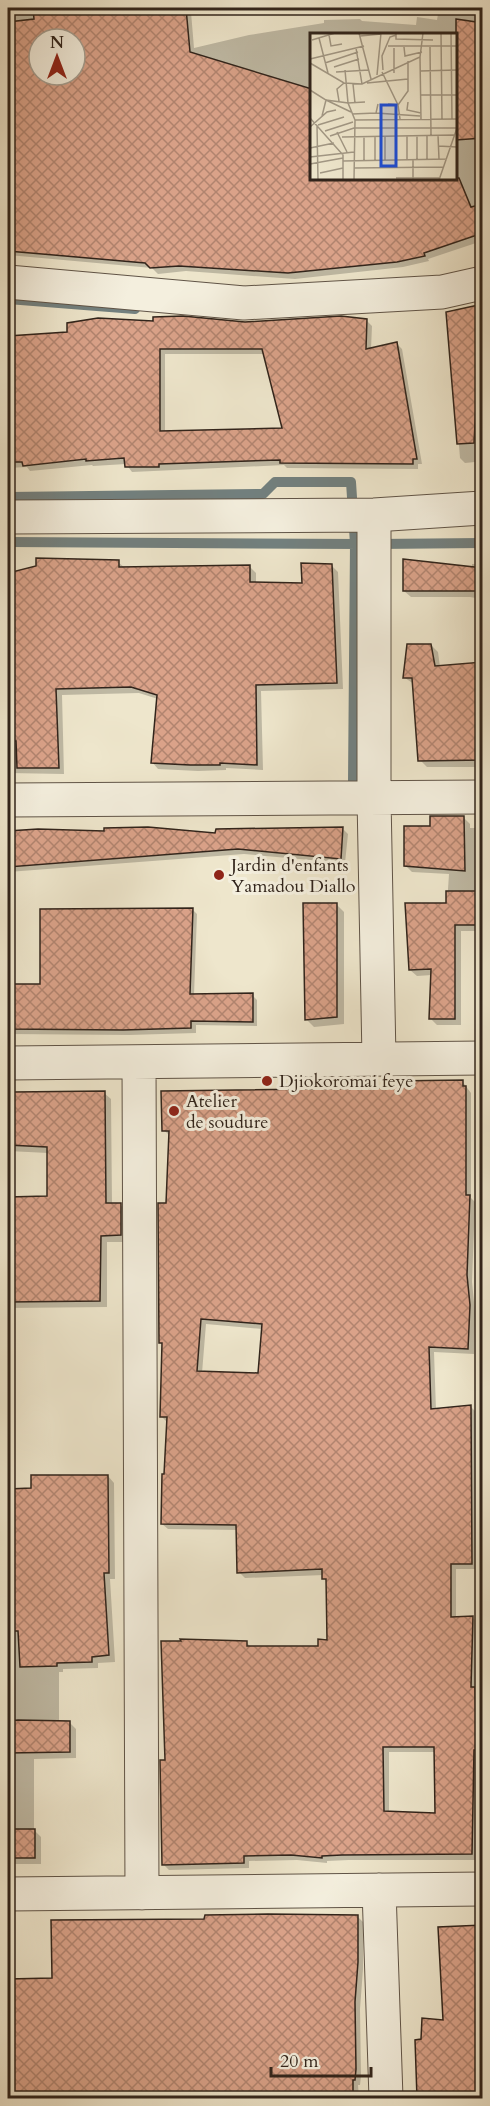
<svg xmlns="http://www.w3.org/2000/svg" width="490" height="2106" font-family="Cardo,serif">
	<style>
		.shadow { fill: #0003; fill-rule: evenodd }
		.lines { fill: none; stroke-linecap: round; stroke-linejoin: round }
		.stream { stroke: #72807f; stroke-width: 10 }
		.building { fill: url(#building-cross-hatch); stroke: #31241b; stroke-width: 1.5; fill-rule: evenodd }
		.minor-casing { stroke: #605447; stroke-width: 35 }
		.minor { stroke: #f4efde; stroke-width: 33 }
		.poi-dot { fill: #8f2418; stroke: #f4efde; stroke-width: 2 }
		.labels { text-anchor: middle; dominant-baseline: central; stroke-width: 6; stroke-linejoin: round; paint-order: stroke }
		.poi-label { font-size: 18px; fill: #31241b; stroke: #f4efde; text-anchor: start }
		.inset-road { fill: none; stroke: #a29885; stroke-width: 1.5 }
		.view { fill: #1d4ed8; fill-opacity: 0.15; stroke: #1d4ed8; stroke-width: 3 }
		.inset-edge { fill: none; stroke: #31241b; stroke-width: 3 }
	</style>
	<defs>
		<pattern id="building-cross-hatch" width="8" height="8" patternUnits="userSpaceOnUse" patternTransform="scale(1.5)"><rect width="8" height="8" fill="#daa289"/><path d="M0 0l8 8M0 8l8-8" fill="none" stroke="#b1846f"/></pattern>
	</defs>
	<rect width="100%" height="100%" fill="#eee6cc"/>
	<filter id="stains"><feTurbulence type="fractalNoise" baseFrequency=".00333" numOctaves="4"/><feColorMatrix values="0 0 0 0 .2 0 0 0 0 .09 0 0 0 0 .02 0 0 0 .5 -.17"/></filter>
	<radialGradient id="worn" r=".72"><stop offset=".6" stop-color="#630" stop-opacity="0"/><stop offset="1" stop-color="#630" stop-opacity=".3"/></radialGradient>
	<!-- shadow -->
	<path class="shadow" d="M 8,8 L 187,8 L 191,12 L 194,48 L 249,35 L 324,23 L 324,20 L 360,19 L 362,21 L 416,25 L 417,17 L 437,20 L 439,8 L 482,8 L 482,241 L 428,259 L 429,261 L 403,267 L 295,279 L 186,271 L 158,274 L 152,268 L 8,255 ZM 312,34 L 456,34 L 456,178 L 312,178 ZM 39,39 L 75,39 L 75,75 L 39,75 Z
		M 482,307 L 482,464 L 477,464 L 475,462 L 465,463 L 460,458 L 448,313 Z
		M 366,320 L 372,326 L 371,349 L 397,344 L 402,349 L 422,464 L 418,464 L 418,469 L 287,468 L 284,465 L 132,472 L 126,464 L 93,466 L 92,465 L 30,471 L 27,467 L 8,468 L 8,337 L 69,333 L 155,323 L 245,323 ZM 165,354 L 265,354 L 284,430 L 165,432 Z
		M 118,562 L 125,568 L 249,566 L 256,573 L 256,584 L 304,585 L 331,565 L 338,572 L 343,689 L 261,691 L 263,770 L 226,768 L 226,770 L 198,771 L 158,769 L 152,762 L 158,699 L 139,693 L 62,695 L 64,774 L 8,773 L 8,575 L 38,567 Z
		M 472,564 L 482,564 L 482,599 L 470,597 L 411,597 L 404,591 L 472,569 Z
		M 431,645 L 438,652 L 440,667 L 482,664 L 482,767 L 427,767 L 420,760 L 414,684 L 405,678 Z
		M 463,817 L 470,824 L 470,828 L 482,828 L 482,931 L 461,931 L 461,1025 L 437,1025 L 431,1019 L 432,975 L 417,976 L 410,970 L 447,904 L 449,874 L 412,872 L 405,865 L 431,827 Z
		M 342,828 L 348,834 L 345,863 L 244,854 L 8,872 L 8,831 L 217,835 Z
		M 336,904 L 344,912 L 344,1024 L 314,1027 L 306,1019 Z
		M 192,909 L 197,914 L 194,995 L 252,995 L 257,1000 L 257,1026 L 196,1025 L 196,1033 L 129,1035 L 8,1034 L 8,985 L 42,986 Z
		M 462,1081 L 471,1093 L 471,1198 L 475,1202 L 472,1282 L 475,1312 L 474,1354 L 434,1352 L 436,1410 L 470,1406 L 476,1412 L 477,1569 L 456,1569 L 456,1618 L 472,1617 L 478,1623 L 476,1691 L 480,1694 L 482,1755 L 479,1755 L 477,1860 L 349,1860 L 327,1861 L 327,1863 L 297,1860 L 249,1861 L 249,1868 L 169,1870 L 163,1864 L 166,1762 L 247,1643 L 251,1647 L 320,1647 L 328,1642 L 327,1582 L 324,1578 L 324,1575 L 245,1578 L 239,1572 L 238,1530 L 168,1529 L 162,1524 L 167,1422 L 161,1416 L 163,1345 L 160,1342 L 170,1136 L 164,1130 L 394,1089 ZM 206,1324 L 263,1329 L 260,1375 L 202,1373 ZM 389,1752 L 435,1752 L 437,1814 L 389,1813 Z
		M 8,1092 L 104,1093 L 111,1099 L 112,1205 L 120,1205 L 127,1211 L 127,1242 L 107,1242 L 107,1307 L 8,1308 L 8,1198 L 48,1197 L 48,1153 L 8,1151 Z
		M 108,1476 L 114,1483 L 115,1579 L 110,1579 L 115,1662 L 98,1663 L 98,1668 L 63,1669 L 63,1672 L 59,1672 L 59,1722 L 69,1722 L 76,1729 L 76,1758 L 34,1759 L 34,1830 L 41,1837 L 41,1864 L 8,1864 L 8,1490 L 32,1489 Z
		M 357,1916 L 363,1922 L 363,1969 L 360,2009 L 361,2076 L 360,2085 L 358,2085 L 359,2098 L 8,2098 L 8,1980 L 53,1980 L 206,1920 Z
		M 482,1927 L 482,2098 L 419,2098 L 417,2041 L 422,2041 L 445,2022 Z"/>
	<g class="lines">
		<!-- stream -->
		<path class="stream" d="M 8,299 L 135,309
			M 8,497 L 263,494 L 275,482 L 351,482 L 355,544 L 353,782
			M 8,542 L 361,544
			M 377,544 L 482,543"/>
	</g>
	<!-- building -->
	<path class="building" d="M 33,8 L 186,8 L 190,52 L 312,89 L 312,178 L 459,178 L 471,207 L 483,204 L 483,233 L 424,253 L 425,256 L 397,262 L 288,273 L 179,266 L 150,268 L 145,263 L 8,251 L 8,22 L 34,19 ZM 39,39 L 75,39 L 75,75 L 39,75 Z
		M 456,19 L 483,23 L 483,138 L 456,140 Z
		M 483,304 L 483,385 L 477,387 L 474,443 L 457,444 L 446,312 Z
		M 183,316 L 245,322 L 341,316 L 367,319 L 366,349 L 397,342 L 417,459 L 413,459 L 413,464 L 280,463 L 280,460 L 159,464 L 159,467 L 125,467 L 124,458 L 86,461 L 86,459 L 23,466 L 22,462 L 8,462 L 8,336 L 67,332 L 67,323 L 98,318 L 153,321 L 153,317 ZM 160,349 L 262,349 L 282,428 L 160,431 Z
		M 36,558 L 119,560 L 119,567 L 250,565 L 250,582 L 302,583 L 301,563 L 332,564 L 337,683 L 256,685 L 257,765 L 220,763 L 220,765 L 190,765 L 151,763 L 157,695 L 131,687 L 56,689 L 59,768 L 17,768 L 16,741 L 8,741 L 8,573 L 36,566 Z
		M 403,559 L 483,568 L 483,591 L 403,591 Z
		M 407,644 L 431,644 L 435,666 L 483,662 L 483,760 L 418,761 L 412,678 L 403,678 Z
		M 430,816 L 464,816 L 465,871 L 404,866 L 404,826 L 430,826 Z
		M 148,827 L 215,833 L 216,829 L 343,827 L 341,859 L 238,849 L 8,867 L 8,831 L 38,829 L 104,831 L 104,828 Z
		M 446,891 L 483,891 L 483,925 L 455,925 L 455,1019 L 429,1019 L 431,969 L 409,970 L 405,903 L 446,903 Z
		M 303,903 L 337,903 L 337,1017 L 305,1020 Z
		M 193,908 L 190,994 L 253,993 L 253,1022 L 191,1021 L 191,1028 L 123,1030 L 8,1029 L 8,984 L 40,984 L 40,909 Z
		M 463,1080 L 463,1086 L 466,1086 L 466,1195 L 470,1195 L 467,1275 L 470,1305 L 468,1349 L 429,1347 L 431,1409 L 471,1405 L 472,1564 L 451,1564 L 451,1617 L 473,1616 L 471,1687 L 475,1687 L 477,1750 L 474,1750 L 472,1854 L 342,1855 L 322,1856 L 322,1858 L 291,1855 L 244,1856 L 244,1863 L 162,1865 L 160,1760 L 165,1760 L 161,1641 L 181,1641 L 180,1639 L 247,1641 L 247,1646 L 318,1646 L 318,1639 L 327,1640 L 326,1579 L 322,1579 L 322,1569 L 237,1573 L 236,1525 L 161,1524 L 162,1474 L 164,1474 L 167,1417 L 160,1417 L 162,1343 L 159,1343 L 158,1203 L 166,1203 L 169,1131 L 162,1131 L 161,1091 L 392,1088 L 392,1081 ZM 201,1319 L 262,1324 L 258,1373 L 197,1371 ZM 383,1747 L 434,1747 L 435,1813 L 384,1811 Z
		M 105,1091 L 106,1203 L 121,1203 L 121,1235 L 101,1236 L 100,1301 L 8,1302 L 8,1197 L 47,1196 L 47,1147 L 8,1145 L 8,1118 L 12,1118 L 13,1092 Z
		M 31,1475 L 108,1475 L 109,1573 L 104,1573 L 109,1655 L 92,1657 L 92,1662 L 57,1663 L 57,1666 L 20,1667 L 18,1631 L 8,1631 L 8,1489 L 31,1488 Z
		M 18,1720 L 70,1721 L 70,1752 L 8,1753 L 8,1721 Z
		M 8,1829 L 35,1829 L 35,1858 L 8,1858 Z
		M 268,1914 L 358,1915 L 358,1962 L 355,2002 L 356,2069 L 355,2080 L 353,2080 L 353,2098 L 8,2098 L 8,1979 L 52,1978 L 51,1920 L 204,1919 L 205,1915 Z
		M 483,1925 L 483,2098 L 417,2098 L 415,2040 L 421,2039 L 422,2018 L 443,2020 L 438,1927 Z"/>
	<g class="lines">
		<!-- minor casing -->
		<g class="minor-casing">
			<path id="minor" d="M 8,282 L 244,303 L 442,292 L 482,283
				M 374,515 L 374,798 L 379,1059
				M 8,517 L 374,515 L 482,508
				M 8,800 L 482,797
				M 139,1062 L 142,1893
				M 8,1063 L 482,1058
				M 379,1890 L 386,2098
				M 8,1894 L 482,1889"/>
		</g>
		<!-- minor -->
		<use href="#minor" class="minor"/>
	</g>
	<!-- markers -->
	<g class="poi-dot">
		<circle cx="219" cy="875" r="6"/>
		<circle cx="267" cy="1081" r="6"/>
		<circle cx="174" cy="1111" r="6"/>
	</g>
	<g class="labels">
		<!-- poi labels -->
		<g class="poi-label">
			<text x="231" y="865">Jardin d'enfants<tspan x="231" dy="21">Yamadou Diallo</tspan></text>
			<text x="279" y="1081">Djiokoromai feye</text>
			<text x="186" y="1101">Atelier<tspan x="186" dy="21">de soudure</tspan></text>
		</g>
	</g>
	<!-- overview -->
	<g transform="translate(310 33)">
		<rect width="147" height="147" fill="#eee6cc"/>
		<path class="inset-road" d="M 49,0 L 61,46M 86,0 L 86,6 L 123,7M 131,0 L 132,87M 141,0 L 142,87M 19,2 L 21,13 L 32,11M 50,3 L 71,1M 9,5 L 18,40M 2,7 L 25,0M 78,13 L 147,13M 94,14 L 95,23 L 112,19M 120,14 L 121,102M 46,15 L 52,51M 110,24 L 111,87M 0,26 L 54,13M 0,30 L 34,50 L 52,51 L 110,24 L 113,0M 15,30 L 48,19M 24,34 L 49,26M 35,37 L 38,70 L 55,69M 73,37 L 72,23 L 80,4 L 86,2M 110,38 L 147,37M 26,39 L 59,37M 72,39 L 88,72 L 90,86M 84,40 L 84,15M 67,42 L 71,0M 57,50 L 98,46M 43,51 L 45,70M 0,57 L 16,67 L 12,83M 110,62 L 147,62M 29,68 L 27,56 L 34,50M 98,69 L 97,77 L 111,80M 68,71 L 66,80 L 110,83M 78,71 L 88,72 L 98,58 L 98,28M 41,79 L 16,67 L 38,70 L 45,87M 42,81 L 66,80M 0,85 L 33,122 L 33,147M 45,87 L 147,86M 7,92 L 8,147M 8,92 L 34,84M 0,94 L 17,79 L 26,77M 15,98 L 43,89M 27,99 L 37,119M 128,102 L 129,126M 20,103 L 44,95 L 147,95M 54,103 L 54,127M 65,103 L 65,127M 75,103 L 75,127M 86,103 L 86,127M 97,103 L 97,127M 32,104 L 144,102M 128,113 L 147,114M 0,115 L 24,110M 0,124 L 44,119M 103,127 L 103,146M 107,127 L 107,103M 117,127 L 117,103M 33,128 L 137,126M 0,131 L 33,125M 44,135 L 134,134M 10,140 L 33,135M 86,145 L 129,145M 44,147 L 45,87M 129,147 L 147,95"/>
		<path class="view" d="M 71,72 L 86,72 L 86,133 L 71,133 Z"/>
		<rect width="147" height="147" class="inset-edge"/>
	</g>
	<!-- margin -->
	<rect width="490" height="2106" fill="none" stroke="#eee6cc" stroke-width="30"/>
	<rect x="9" y="9" width="472" height="2088" fill="none" stroke="#31241b" stroke-width="3"/>
	<rect x="15" y="15" width="460" height="2076" fill="none" stroke="#31241b" stroke-width="1.5"/>
	<!-- north arrow -->
	<g transform="translate(57 57)"><circle r="28" fill="#f4efde" stroke="#a69e90" stroke-width="1.5"/>
	<path d="M0-4.5L10 22L0 15L-10 22Z" fill="#8f2418"/>
	<text y="-9" font-size="16" font-weight="bold" text-anchor="middle" fill="#31241b">N</text>
	</g>
	<!-- scale -->
	<path d="M271 2067v9h100v-9" fill="none" stroke="#31241b" stroke-width="3"/>
	<text x="280" y="2067" font-size="18" fill="#31241b" stroke="#f4efde" stroke-width="4.5" paint-order="stroke">20 m</text>
	<rect width="100%" height="100%" filter="url(#stains)"/>
	<rect width="100%" height="100%" fill="url(#worn)"/>
</svg>
